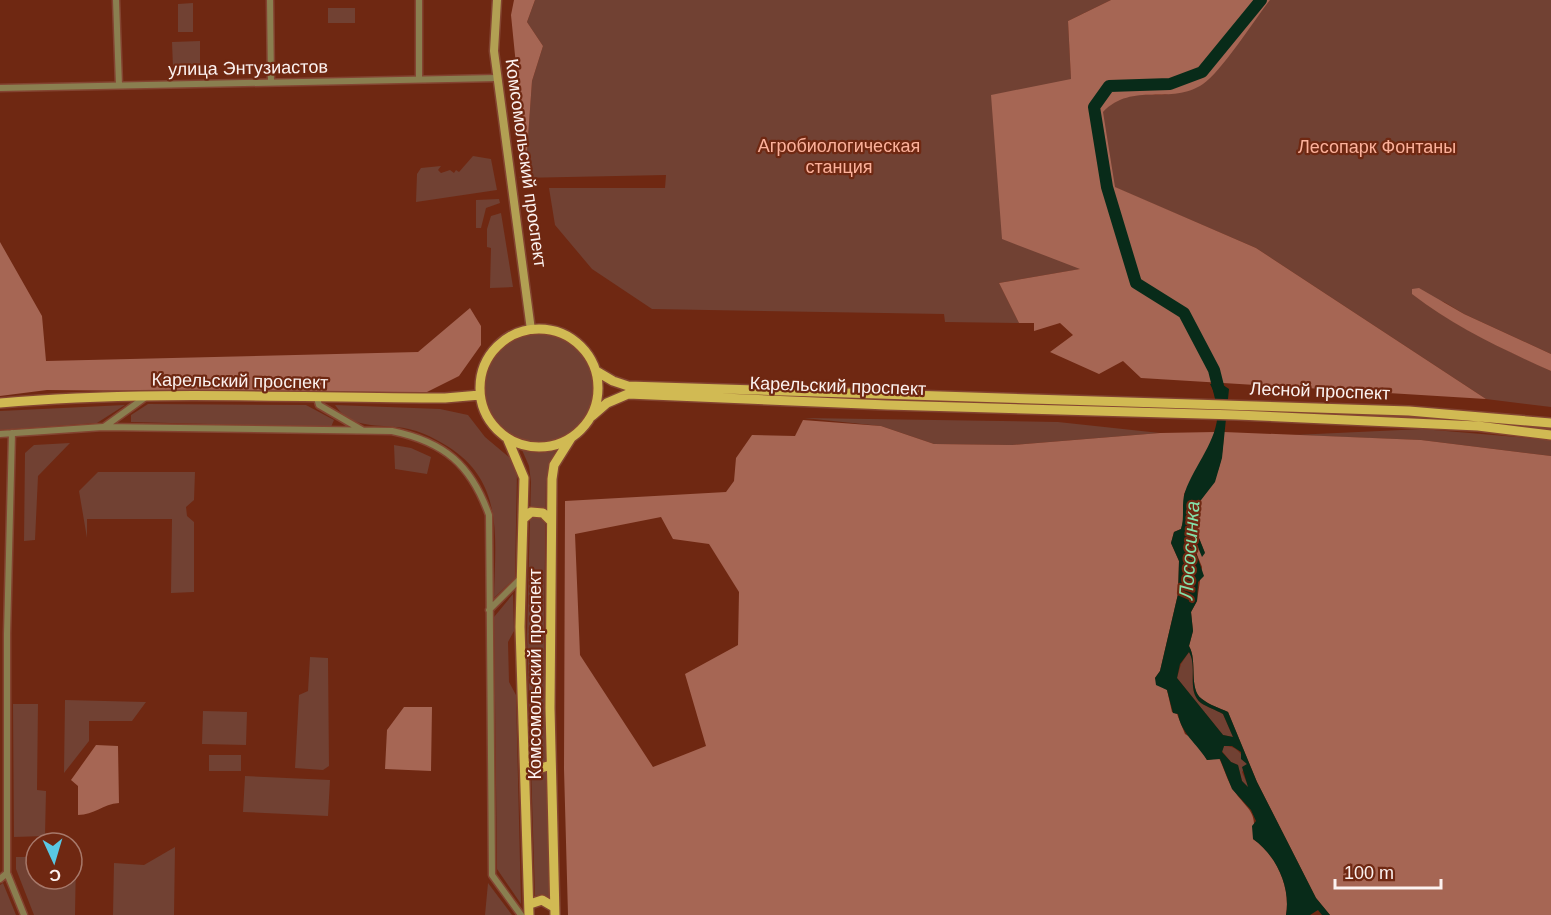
<svg xmlns="http://www.w3.org/2000/svg" width="1551" height="915" font-family="Helvetica,sans-serif">
	<style>
		.green { fill: #714133 }
		.forest { fill: #a66654; fill-rule: evenodd }
		.water { fill: #082b19; fill-rule: evenodd }
		.lines { fill: none; stroke-linecap: round; stroke-linejoin: round }
		.river { stroke: #082b19; stroke-width: 12 }
		.street-casing { stroke: #834431; stroke-width: 9 }
		.secondary-casing { stroke: #834431; stroke-width: 11 }
		.primary-casing { stroke: #834431; stroke-width: 12 }
		.street { stroke: #8a7f50; stroke-width: 6 }
		.secondary { stroke: #b2a053; stroke-width: 8 }
		.primary { stroke: #d1ba53; stroke-width: 9 }
		.labels { text-anchor: middle; dominant-baseline: central; stroke-width: 4.5; stroke-linejoin: round; paint-order: stroke }
		.street-label { font-size: 18px; fill: #fcf2f0; stroke: #6f2812 }
		.park-label { font-size: 18px; fill: #fcb19b; stroke: #6f2812 }
		.water-label { font-size: 20px; font-style: italic; fill: #84e0a9; stroke: #6f2812 }
	</style>
	<rect width="100%" height="100%" fill="#6f2812"/>
	<!-- green -->
	<path class="green" d="M 535,0 L 1111,0 L 1068,21 L 1081,269 L 999,283 L 1019,323 L 945,322 L 944,314 L 652,309 L 592,269 L 555,225 L 549,188 L 665,188 L 666,175 L 519,178 L 526,166 L 532,81 L 543,46 L 527,22 Z
		M 1270,0 L 1551,0 L 1551,354 L 1464,314 L 1444,302 L 1413,294 C 1455,327 1502,348 1551,371 L 1551,407 L 1486,399 L 1256,248 L 1114,187 L 1102,112 C 1128,85 1149,100 1180,92 C 1211,83 1250,25 1270,0 Z
		M 193,3 L 193,32 L 178,32 L 178,4 Z
		M 328,8 L 355,8 L 355,23 L 328,23 Z
		M 200,41 L 200,67 L 173,68 L 172,42 Z
		M 473,156 L 491,159 L 497,190 L 416,202 L 417,174 L 421,168 L 441,166 L 438,170 L 441,173 L 450,170 L 454,173 L 456,170 L 459,172 Z
		M 499,199 L 500,203 L 486,208 L 481,228 L 476,228 L 476,200 Z
		M 501,213 L 513,287 L 490,288 L 491,248 L 487,247 L 487,229 L 491,216 Z
		M485 388a54 54 0 1 1 108 0a54 54 0 1 1-108 0Z
		M 891,398 L 1080,404 L 1080,407 L 891,402 Z
		M 148,404 L 306,405 L 334,420 L 331,427 L 131,422 L 131,415 Z
		M 125,405 L 97,423 L 0,430 L 0,411 Z
		M 335,405 L 440,409 L 468,415 L 485,437 L 510,458 L 517,472 L 515,578 L 494,598 C 495,538 505,482 447,446 C 433,437 414,428 396,427 C 374,425 349,427 335,405 Z
		M 1323,412 L 1423,416 L 1535,424 L 1551,429 L 1423,418 L 1321,414 Z
		M 804,418 L 1058,422 L 1160,433 L 1012,445 L 934,444 L 881,426 Z
		M 1422,429 L 1551,440 L 1551,456 L 1421,440 L 1294,435 Z
		M 70,443 L 38,476 L 35,540 L 24,541 L 25,453 L 34,445 Z
		M 394,445 L 411,448 L 431,457 L 427,474 L 395,469 Z
		M 522,450 L 539,453 L 556,450 L 549,465 L 546,481 L 544,637 L 550,898 L 542,894 L 535,896 L 527,635 L 531,482 L 529,466 Z
		M 98,472 L 195,472 L 194,500 L 186,507 L 187,516 L 194,522 L 194,592 L 171,593 L 172,519 L 87,519 L 87,538 L 79,491 Z
		M 513,594 L 514,631 L 508,642 L 509,682 L 516,695 L 521,904 L 497,869 L 494,617 Z
		M 1189,652 C 1199,667 1185,690 1201,703 C 1207,707 1216,710 1223,714 L 1233,737 L 1223,735 L 1177,678 L 1181,664 Z
		M 310,657 L 328,658 L 329,766 L 323,770 L 295,768 L 299,695 L 308,691 Z
		M 65,700 L 146,702 L 132,721 L 89,721 L 89,741 L 64,773 Z
		M 13,704 L 38,704 L 37,790 L 46,791 L 45,836 L 14,837 Z
		M 203,711 L 247,712 L 246,745 L 202,744 Z
		M 1224,746 C 1237,746 1241,753 1247,764 L 1242,772 L 1249,788 L 1242,781 L 1238,765 L 1231,762 L 1222,751 Z
		M 209,755 L 241,755 L 241,771 L 209,771 Z
		M 245,776 L 330,780 L 328,816 L 243,812 Z
		M 175,847 L 174,915 L 113,915 L 114,863 L 144,865 Z
		M 16,857 L 36,857 L 36,879 L 72,879 L 72,858 L 76,858 L 75,915 L 34,915 L 16,869 Z
		M 3,883 L 16,915 L 0,915 L 0,885 Z
		M 488,883 L 512,915 L 485,915 Z"/>
	<!-- forest -->
	<path class="forest" d="M 514,0 L 535,0 L 527,22 L 543,46 L 532,81 L 526,166 L 511,15 Z
		M 1111,0 L 1270,0 C 1255,19 1221,72 1203,84 C 1171,106 1133,81 1103,112 L 1115,187 L 1256,248 L 1486,399 L 1141,378 L 1123,361 L 1099,374 L 1050,352 L 1073,335 L 1060,323 L 1034,331 L 1034,323 L 1019,323 L 999,283 L 1080,269 L 1002,239 L 991,95 L 1071,79 L 1068,21 Z
		M 0,242 L 42,316 L 46,361 L 418,352 L 470,308 L 481,326 L 481,345 L 459,376 L 425,393 L 47,390 L 0,396 Z
		M 1419,288 L 1464,314 L 1551,354 L 1551,371 C 1502,349 1455,327 1412,294 L 1412,289 Z
		M 803,420 L 881,426 L 934,444 L 1012,445 L 1160,433 L 1215,432 L 1214,438 L 1184,494 L 1184,518 L 1181,529 L 1174,532 L 1171,543 L 1179,561 L 1178,594 L 1160,671 L 1155,678 L 1167,690 L 1172,712 L 1177,714 L 1185,734 L 1195,740 L 1207,760 L 1219,758 C 1224,768 1227,780 1233,789 C 1247,811 1258,809 1253,839 C 1276,855 1291,887 1286,915 L 568,915 L 564,769 L 565,501 L 726,492 L 734,481 L 736,458 L 752,435 L 795,436 ZM 661,517 L 673,539 L 709,544 L 739,592 L 738,645 L 685,674 L 706,746 L 653,767 L 580,655 L 575,534 Z
		M 1224,432 L 1421,440 L 1551,456 L 1551,915 L 1330,915 L 1316,898 L 1257,782 L 1228,712 C 1220,708 1209,705 1202,699 C 1188,689 1198,661 1189,646 L 1193,631 L 1191,612 L 1197,601 L 1202,567 L 1194,547 L 1197,545 L 1205,553 L 1195,528 L 1197,521 L 1194,509 C 1217,479 1222,470 1224,432 Z
		M 404,707 L 432,707 L 431,771 L 385,769 L 387,730 Z
		M 96,745 L 118,746 L 119,803 C 103,804 94,815 78,815 L 78,786 L 71,780 Z"/>
	<!-- water -->
	<path class="water" d="M 1210,384 L 1223,385 L 1229,389 L 1222,458 L 1215,482 L 1194,509 L 1197,521 L 1195,528 L 1205,553 L 1202,557 L 1197,545 L 1194,547 L 1204,576 L 1198,582 L 1197,601 L 1191,612 L 1193,631 L 1189,646 C 1198,661 1188,689 1202,699 C 1209,705 1220,708 1228,712 L 1257,782 L 1316,898 L 1330,915 L 1322,915 L 1318,910 L 1310,915 L 1286,915 C 1291,887 1276,855 1253,839 L 1252,826 L 1256,821 L 1251,810 L 1232,789 L 1220,759 L 1207,760 C 1197,744 1181,733 1178,714 L 1173,713 L 1167,690 L 1156,685 L 1155,678 L 1160,671 L 1178,594 L 1179,561 L 1171,543 L 1174,532 L 1181,529 C 1185,517 1181,503 1185,492 C 1198,456 1233,426 1210,384 ZM 1189,652 C 1198,667 1186,691 1201,703 C 1207,707 1216,710 1223,714 L 1233,737 L 1223,735 L 1177,678 L 1180,664 ZM 1224,746 L 1232,746 L 1241,752 L 1241,759 L 1247,764 L 1242,767 L 1248,787 L 1242,781 L 1238,765 L 1231,762 L 1222,752 Z"/>
	<g class="lines">
		<!-- river -->
		<path class="river" d="M 1221,398 L 1214,370 L 1184,313 L 1136,283 L 1107,187 L 1094,107 L 1109,86 L 1170,84 L 1202,72 L 1261,0"/>
		<!-- street casing -->
		<g class="street-casing">
			<path id="street" d="M 116,0 L 119,85
				M 270,0 L 271,82
				M 419,0 L 419,79
				M 0,88 L 497,78
				M 317,398 L 319,405 L 362,430
				M 104,427 L 147,396
				M 12,433 L 7,634 L 7,873 L 24,915
				M 0,434 L 103,427 L 392,431 C 445,442 471,465 489,515 L 492,875 L 521,915
				M 489,610 L 521,578
				M 0,879 L 7,873"/>
		</g>
		<!-- secondary casing -->
		<g class="secondary-casing">
			<path id="secondary" d="M 497,0 L 494,51 L 531,330"/>
		</g>
		<!-- primary casing -->
		<g class="primary-casing">
			<path id="primary" d="M480 388a59 59 0 1 1 118 0a59 59 0 1 1-118 0Z
				M 596,371 L 613,381 L 628,386 L 1409,411 L 1551,423
				M 0,403 C 148,390 297,398 445,398 L 480,395
				M 592,416 L 607,403 L 628,394 L 887,405 L 1237,415 L 1478,426 L 1551,435
				M 508,440 L 524,478 L 520,627 L 529,915
				M 523,519 L 531,512 L 543,513 L 551,521
				M 525,765 L 538,769 L 551,765
				M 530,904 L 542,900 L 554,907
				M 555,915 L 550,708 L 552,479 L 554,465 L 571,438"/>
		</g>
		<!-- street -->
		<use href="#street" class="street"/>
		<!-- secondary -->
		<use href="#secondary" class="secondary"/>
		<!-- primary -->
		<use href="#primary" class="primary"/>
	</g>
	<g class="labels">
		<!-- street labels -->
		<g class="street-label">
			<text transform="translate(248 68) rotate(-1)">улица Энтузиастов</text>
			<text transform="translate(526 163) rotate(82)">Комсомольский проспект</text>
			<text transform="translate(240 381) rotate(1)">Карельский проспект</text>
			<text transform="translate(838 386) rotate(2)">Карельский проспект</text>
			<text transform="translate(1320 391) rotate(2)">Лесной проспект</text>
			<text transform="translate(535 674) rotate(-90)">Комсомольский проспект</text>
		</g>
		<!-- park labels -->
		<g class="park-label">
			<text x="839" y="146">Агробиологическая<tspan x="839" dy="21">станция</tspan></text>
			<text x="1377" y="147">Лесопарк Фонтаны</text>
		</g>
		<!-- water labels -->
		<g class="water-label">
			<text transform="translate(1189 550) rotate(-86)">Лососинка</text>
		</g>
	</g>
	<!-- north arrow -->
	<g transform="translate(54 861) rotate(176)"><circle r="28" fill="#6f2812" stroke="#a7796b" stroke-width="1.5"/>
	<path d="M0-4.5L10 22L0 15L-10 22Z" fill="#59c8e4"/>
	<text y="-9" font-size="16" font-weight="bold" text-anchor="middle" fill="#fcf2f0">С</text>
	</g>
	<!-- scale -->
	<path d="M1335 879v9h106v-9" fill="none" stroke="#fcf2f0" stroke-width="3"/>
	<text x="1344" y="879" font-size="18" fill="#fcf2f0" stroke="#6f2812" stroke-width="4.5" paint-order="stroke">100 m</text>
</svg>
